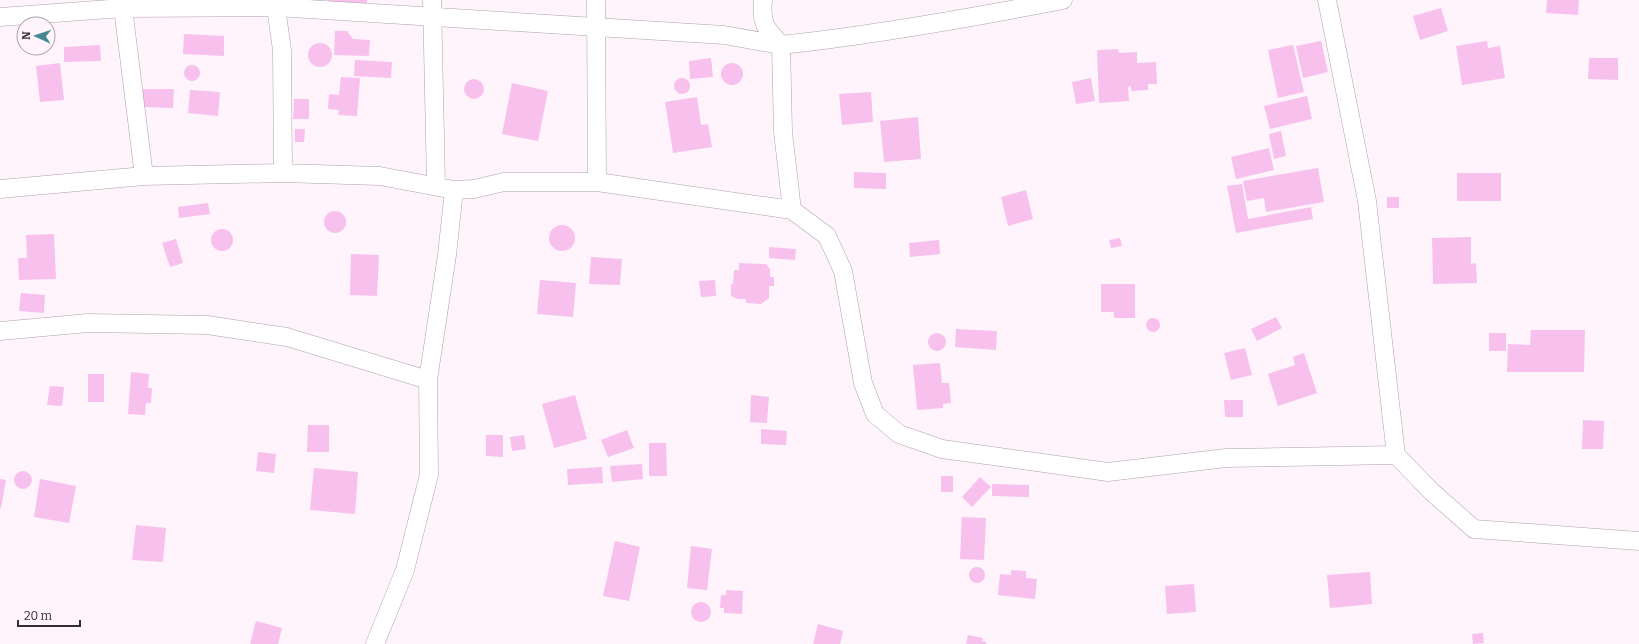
<svg xmlns="http://www.w3.org/2000/svg" width="1639" height="644" font-family="Bitter,serif">
	<style>
		.building { fill: #f8c0ed }
		.lines { fill: none; stroke-linecap: round; stroke-linejoin: round }
		.minor-casing { stroke: #ada2aa; stroke-width: 19 }
		.minor { stroke: #fff; stroke-width: 18 }
	</style>
	<rect width="100%" height="100%" fill="#fff4fc"/>
	<!-- building -->
	<path class="building" d="M 328,0 L 367,0 L 366,9 L 328,4 Z
		M 1547,0 L 1579,0 L 1578,15 L 1546,13 Z
		M 1441,8 L 1448,31 L 1420,40 L 1413,16 Z
		M 335,31 L 347,31 L 353,39 L 370,40 L 369,56 L 334,55 Z
		M 184,34 L 224,36 L 224,56 L 183,54 Z
		M 1321,41 L 1328,72 L 1303,78 L 1296,46 Z
		M 1487,41 L 1488,48 L 1500,46 L 1505,78 L 1462,85 L 1456,46 Z
		M308 55a12 12 0 1 1 24 0a12 12 0 1 1-24 0Z
		M 100,45 L 101,61 L 64,62 L 64,47 Z
		M 1293,45 L 1304,92 L 1278,98 L 1268,50 Z
		M 1118,49 L 1119,53 L 1137,52 L 1137,63 L 1156,62 L 1157,84 L 1148,84 L 1148,90 L 1131,91 L 1131,86 L 1128,87 L 1129,101 L 1099,103 L 1097,50 Z
		M 711,58 L 713,77 L 690,79 L 689,61 Z
		M 1589,58 L 1618,58 L 1618,80 L 1588,79 Z
		M 355,60 L 392,62 L 391,78 L 354,76 Z
		M 60,63 L 64,100 L 40,102 L 36,66 Z
		M721 74a11 11 0 1 1 22 0a11 11 0 1 1-22 0Z
		M184 73a8 8 0 1 1 16 0a8 8 0 1 1-16 0Z
		M 341,77 L 360,78 L 357,116 L 338,115 L 339,110 L 328,109 L 329,94 L 339,95 Z
		M674 86a8 8 0 1 1 16 0a8 8 0 1 1-16 0Z
		M 1091,78 L 1095,101 L 1076,104 L 1072,82 Z
		M464 89a10 10 0 1 1 20 0a10 10 0 1 1-20 0Z
		M 512,83 L 548,91 L 538,141 L 502,134 Z
		M 143,89 L 174,89 L 173,108 L 142,107 Z
		M 190,90 L 220,92 L 218,116 L 188,113 Z
		M 871,92 L 873,122 L 842,125 L 839,94 Z
		M 1307,96 L 1312,119 L 1270,129 L 1264,106 Z
		M 697,97 L 701,125 L 708,124 L 712,147 L 673,153 L 665,102 Z
		M 294,99 L 309,99 L 309,119 L 293,119 Z
		M 918,117 L 921,159 L 884,162 L 880,121 Z
		M 295,129 L 305,129 L 304,142 L 295,142 Z
		M 1281,131 L 1286,156 L 1274,159 L 1269,134 Z
		M 1269,148 L 1274,170 L 1236,179 L 1231,157 Z
		M 1318,168 L 1324,202 L 1266,212 L 1264,198 L 1247,201 L 1243,181 Z
		M 854,172 L 886,173 L 886,189 L 854,188 Z
		M 1457,173 L 1501,173 L 1501,201 L 1457,201 Z
		M 1242,184 L 1248,219 L 1311,207 L 1313,219 L 1236,233 L 1227,186 Z
		M 1026,190 L 1033,219 L 1008,226 L 1001,197 Z
		M 1387,197 L 1399,197 L 1399,208 L 1387,208 Z
		M 208,203 L 210,214 L 179,218 L 178,207 Z
		M324 222a11 11 0 1 1 22 0a11 11 0 1 1-22 0Z
		M549 238a13 13 0 1 1 26 0a13 13 0 1 1-26 0Z
		M211 240a11 11 0 1 1 22 0a11 11 0 1 1-22 0Z
		M 54,234 L 56,279 L 19,280 L 18,258 L 27,258 L 26,235 Z
		M 1471,237 L 1471,264 L 1476,263 L 1477,283 L 1433,284 L 1432,238 Z
		M 1120,238 L 1122,246 L 1111,248 L 1109,240 Z
		M 176,239 L 183,263 L 170,267 L 162,243 Z
		M 939,240 L 940,254 L 910,257 L 909,243 Z
		M 769,247 L 796,249 L 795,260 L 769,258 Z
		M 351,254 L 379,255 L 377,296 L 350,295 Z
		M 591,257 L 622,259 L 620,285 L 589,284 Z
		M 739,263 L 766,264 L 770,269 L 770,277 L 774,277 L 774,286 L 769,286 L 769,298 L 761,304 L 746,303 L 746,299 L 738,299 L 731,296 L 731,284 L 733,284 L 734,270 L 739,270 Z
		M 540,280 L 576,283 L 573,317 L 537,314 Z
		M 715,280 L 716,296 L 701,297 L 699,281 Z
		M 1101,284 L 1135,284 L 1135,318 L 1114,318 L 1114,312 L 1101,312 Z
		M 21,293 L 45,295 L 44,313 L 19,311 Z
		M 1276,317 L 1282,328 L 1257,341 L 1251,329 Z
		M1146 325a7 7 0 1 1 14 0a7 7 0 1 1-14 0Z
		M 956,329 L 997,331 L 996,350 L 955,347 Z
		M 1531,330 L 1585,330 L 1584,372 L 1507,372 L 1508,344 L 1530,345 Z
		M 1489,333 L 1506,333 L 1506,351 L 1489,351 Z
		M928 342a9 9 0 1 1 18 0a9 9 0 1 1-18 0Z
		M 1245,348 L 1252,375 L 1231,380 L 1224,353 Z
		M 1304,353 L 1317,393 L 1278,406 L 1268,374 L 1295,365 L 1293,357 Z
		M 940,363 L 942,383 L 949,383 L 951,403 L 943,404 L 943,408 L 917,410 L 913,365 Z
		M 131,372 L 149,374 L 148,388 L 152,388 L 151,403 L 146,403 L 145,415 L 128,414 Z
		M 88,374 L 104,374 L 104,402 L 88,402 Z
		M 50,386 L 64,387 L 62,406 L 47,405 Z
		M 575,395 L 587,439 L 554,448 L 542,404 Z
		M 751,395 L 769,397 L 767,423 L 750,422 Z
		M 1224,400 L 1243,400 L 1243,417 L 1225,417 Z
		M 1583,420 L 1604,421 L 1603,449 L 1582,449 Z
		M 308,425 L 329,425 L 329,452 L 307,452 Z
		M 761,429 L 787,431 L 786,445 L 761,444 Z
		M 627,430 L 634,448 L 608,457 L 601,440 Z
		M 486,435 L 503,435 L 503,457 L 486,456 Z
		M 524,435 L 526,449 L 512,451 L 510,437 Z
		M 649,443 L 666,443 L 667,476 L 649,476 Z
		M 258,452 L 276,454 L 274,473 L 256,471 Z
		M 642,464 L 643,479 L 612,482 L 610,466 Z
		M 602,467 L 603,483 L 568,485 L 567,469 Z
		M 314,468 L 358,472 L 355,514 L 310,510 Z
		M14 480a9 9 0 1 1 18 0a9 9 0 1 1-18 0Z
		M 941,476 L 953,476 L 953,492 L 941,492 Z
		M 980,477 L 991,487 L 972,507 L 962,497 Z
		M 0,479 L 6,480 L 1,508 L 0,508 Z
		M 40,479 L 76,486 L 69,523 L 34,517 Z
		M 992,484 L 1029,485 L 1029,497 L 992,496 Z
		M 962,517 L 986,518 L 984,560 L 960,559 Z
		M 136,525 L 166,528 L 163,562 L 132,560 Z
		M 615,541 L 640,547 L 629,601 L 603,596 Z
		M 691,546 L 712,549 L 707,590 L 687,588 Z
		M969 575a8 8 0 1 1 16 0a8 8 0 1 1-16 0Z
		M 1011,570 L 1026,571 L 1026,578 L 1037,579 L 1035,599 L 998,595 L 1000,574 L 1011,575 Z
		M 1370,572 L 1372,604 L 1330,608 L 1327,575 Z
		M 1194,584 L 1196,612 L 1167,614 L 1165,586 Z
		M 726,590 L 743,591 L 742,614 L 724,613 L 724,608 L 720,608 L 721,595 L 726,595 Z
		M691 612a10 10 0 1 1 20 0a10 10 0 1 1-20 0Z
		M 256,621 L 282,628 L 278,644 L 250,644 Z
		M 818,624 L 843,631 L 840,644 L 813,644 Z
		M 1483,633 L 1484,643 L 1473,644 L 1472,634 Z
		M 968,635 L 983,638 L 982,641 L 986,642 L 986,644 L 966,644 Z"/>
	<g class="lines">
		<!-- minor casing -->
		<g class="minor-casing">
			<path id="minor" d="M 122,0 L 144,176
				M 275,0 L 282,50 L 283,173
				M 432,0 L 436,185
				M 1327,0 L 1367,201 L 1396,455
				M 0,17 L 123,8 L 276,7 L 724,35 L 781,45 C 765,28 761,24 763,0
				M 597,182 L 792,210 L 783,132 L 781,45 C 876,35 970,18 1063,0
				M 0,189 L 144,176 L 283,173 L 380,176 L 454,190
				M 792,210 L 827,236 L 843,271 L 863,383 L 875,414 L 899,434 L 942,449 L 1108,472 L 1226,458 L 1396,455 L 1432,492 L 1474,529 L 1639,541
				M 0,331 L 88,323 L 207,325 L 287,337 L 428,380
				M 375,644 L 405,570 L 429,475 L 428,380 L 447,255 L 454,190 L 474,189 L 504,182 L 597,182 L 596,0"/>
		</g>
		<!-- minor -->
		<use href="#minor" class="minor"/>
	</g>
	<!-- north arrow -->
	<g transform="translate(36 36) rotate(273)"><circle r="19" fill="#fff4fc" stroke="#ada5ab"/>
	<path d="M0-3L7 15L0 10L-7 15Z" fill="#428894"/>
	<text y="-6" font-size="11" font-weight="bold" text-anchor="middle" fill="#332f32">N</text>
	</g>
	<!-- scale -->
	<path d="M18 620v6h62v-6" fill="none" stroke="#332f32" stroke-width="2"/>
	<text x="24" y="620" font-size="12" fill="#332f32" stroke="#fff4fc" stroke-width="3" paint-order="stroke">20 m</text>
</svg>
